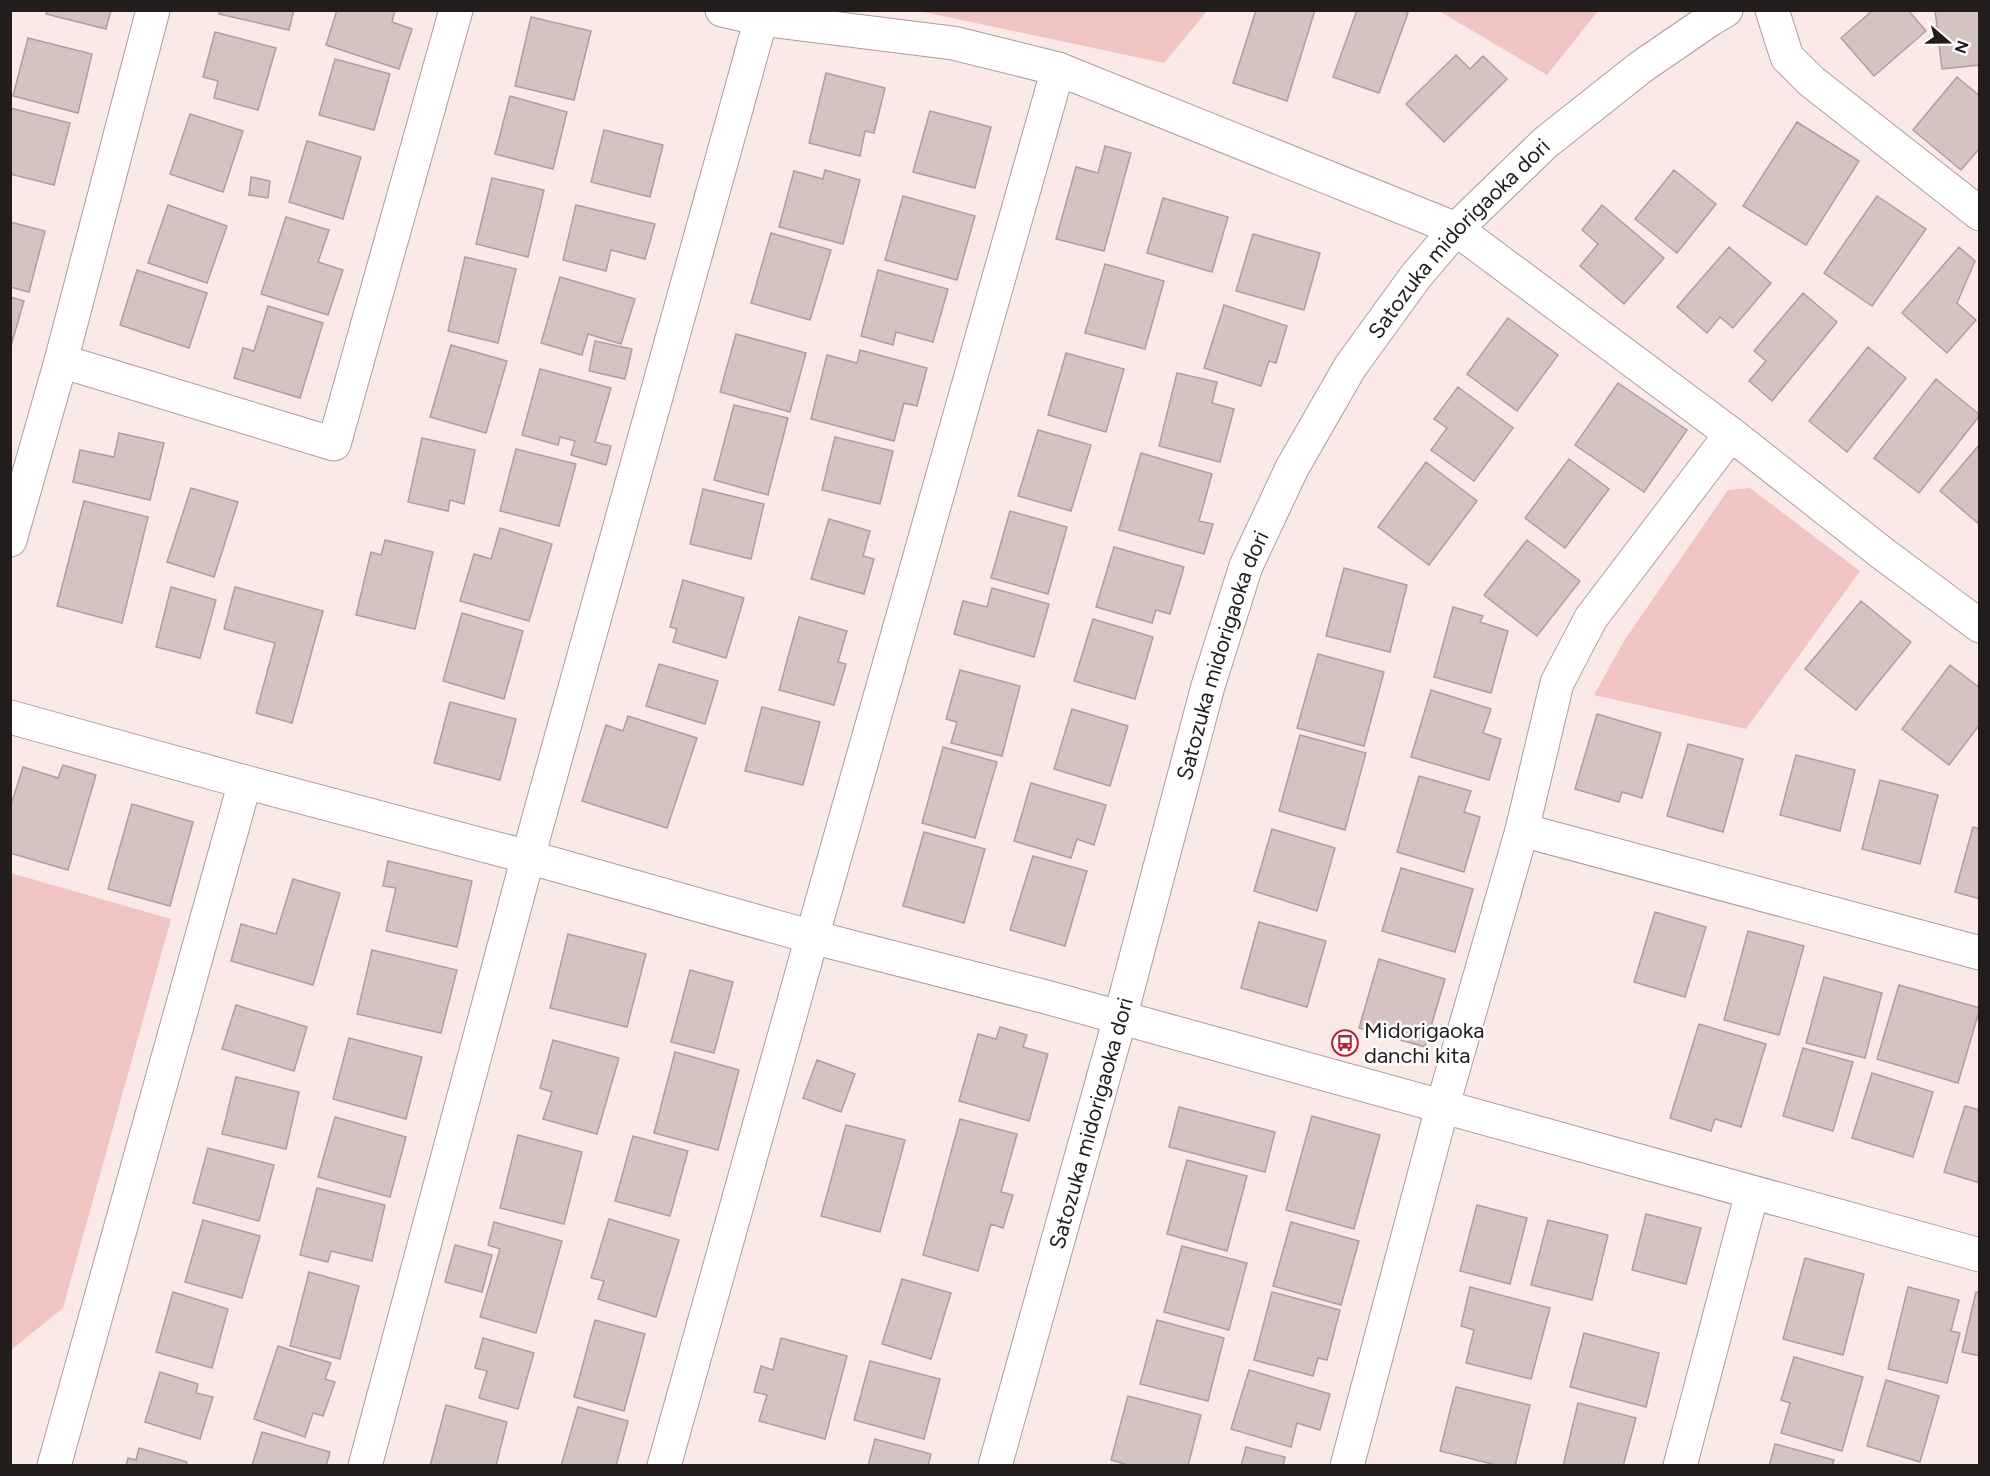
<svg xmlns="http://www.w3.org/2000/svg" width="1990" height="1476" font-family="Figtree,sans-serif">
	<style>
		.green { fill: #efc4c2 }
		.building { fill: #d5c3c2; stroke: #af9e9d; stroke-width: 1.5 }
		.lines { fill: none; stroke-linecap: round; stroke-linejoin: round }
		.minor-casing { stroke: #ad9c9b; stroke-width: 35 }
		.minor { stroke: #fff; stroke-width: 33 }
		.labels { text-anchor: middle; dominant-baseline: central; stroke-width: 5; stroke-linejoin: round; paint-order: stroke }
		.street-label { font-size: 22px; fill: #231c1c; stroke: #fff }
		.poi-label { font-size: 22px; fill: #231c1c; stroke: #fff; text-anchor: start }
	</style>
	<rect width="100%" height="100%" fill="#fbe9e8"/>
	<!-- green -->
	<path class="green" d="M 919,11 L 1207,11 L 1164,63 Z
		M 1439,11 L 1598,11 L 1547,75 Z
		M 1750,488 L 1860,571 L 1746,729 L 1594,695 L 1624,641 L 1728,490 Z
		M 11,873 L 171,919 L 63,1308 L 11,1350 Z"/>
	<!-- building -->
	<path class="building" d="M 47,10 L 111,10 L 106,29 L 46,14 Z
		M 220,10 L 294,10 L 289,30 L 219,14 Z
		M 337,10 L 395,10 L 392,22 L 412,29 L 399,69 L 326,45 Z
		M 1256,10 L 1315,10 L 1287,101 L 1233,83 Z
		M 1357,10 L 1403,10 L 1408,13 L 1379,93 L 1333,77 Z
		M 1873,10 L 1908,10 L 1926,31 L 1874,76 L 1841,38 Z
		M 1935,10 L 1980,10 L 1980,65 L 1942,69 Z
		M 531,17 L 591,31 L 574,100 L 515,86 Z
		M 215,32 L 276,48 L 258,110 L 214,98 L 218,81 L 203,77 Z
		M 28,38 L 92,54 L 78,113 L 13,96 Z
		M 1456,55 L 1470,69 L 1483,56 L 1507,79 L 1444,142 L 1406,104 Z
		M 335,59 L 390,74 L 374,130 L 319,115 Z
		M 826,73 L 885,88 L 874,133 L 865,131 L 860,156 L 809,143 Z
		M 1957,77 L 1980,96 L 1980,148 L 1961,170 L 1913,130 Z
		M 510,96 L 567,112 L 553,169 L 495,154 Z
		M 10,108 L 70,123 L 54,185 L 10,174 Z
		M 930,111 L 991,127 L 975,188 L 913,172 Z
		M 190,114 L 243,131 L 223,192 L 170,174 Z
		M 1797,122 L 1859,161 L 1806,245 L 1743,206 Z
		M 604,130 L 663,145 L 650,197 L 591,182 Z
		M 307,141 L 361,157 L 343,219 L 289,202 Z
		M 1105,146 L 1131,153 L 1104,251 L 1056,239 L 1076,167 L 1098,173 Z
		M 825,170 L 860,180 L 843,244 L 779,227 L 794,171 L 823,179 Z
		M 1674,170 L 1716,204 L 1677,253 L 1635,219 Z
		M 251,177 L 270,181 L 268,198 L 249,195 Z
		M 492,178 L 544,190 L 528,257 L 476,244 Z
		M 903,196 L 975,216 L 957,280 L 885,260 Z
		M 1877,196 L 1926,229 L 1872,306 L 1824,273 Z
		M 1163,198 L 1228,217 L 1212,272 L 1147,253 Z
		M 168,205 L 227,226 L 207,283 L 148,263 Z
		M 576,205 L 655,224 L 645,259 L 611,250 L 606,271 L 563,260 Z
		M 1602,205 L 1664,258 L 1624,304 L 1580,266 L 1598,244 L 1582,230 Z
		M 286,217 L 329,230 L 318,262 L 343,270 L 328,315 L 261,294 Z
		M 10,222 L 45,231 L 29,292 L 10,287 Z
		M 771,233 L 831,250 L 810,320 L 751,303 Z
		M 1253,234 L 1320,253 L 1304,310 L 1236,291 Z
		M 1729,247 L 1771,283 L 1733,328 L 1720,317 L 1707,333 L 1677,307 Z
		M 1959,247 L 1975,261 L 1957,303 L 1976,320 L 1947,353 L 1902,313 Z
		M 465,257 L 516,269 L 498,343 L 448,331 Z
		M 1105,264 L 1164,281 L 1145,349 L 1085,333 Z
		M 137,270 L 207,293 L 189,348 L 120,325 Z
		M 878,270 L 948,289 L 933,342 L 896,332 L 893,345 L 861,336 Z
		M 560,277 L 635,299 L 621,344 L 588,334 L 582,355 L 541,343 Z
		M 1803,293 L 1837,322 L 1772,401 L 1749,381 L 1766,361 L 1754,351 Z
		M 10,297 L 24,301 L 10,349 Z
		M 1224,305 L 1287,326 L 1276,363 L 1269,361 L 1261,386 L 1204,368 Z
		M 268,306 L 323,323 L 300,398 L 234,378 L 243,348 L 254,351 Z
		M 1508,318 L 1558,355 L 1517,411 L 1467,374 Z
		M 736,334 L 806,353 L 790,412 L 720,392 Z
		M 595,341 L 632,349 L 625,379 L 589,371 Z
		M 451,345 L 507,361 L 486,433 L 430,417 Z
		M 1868,347 L 1906,378 L 1847,452 L 1809,421 Z
		M 860,350 L 927,368 L 917,406 L 904,403 L 894,441 L 811,419 L 827,355 L 857,363 Z
		M 1066,353 L 1124,369 L 1106,432 L 1048,415 Z
		M 540,369 L 611,388 L 595,442 L 611,446 L 606,465 L 571,455 L 575,441 L 560,437 L 558,445 L 522,435 Z
		M 1177,373 L 1217,382 L 1212,403 L 1234,409 L 1220,462 L 1159,446 Z
		M 1936,379 L 1980,415 L 1919,493 L 1874,458 Z
		M 1618,383 L 1687,430 L 1644,492 L 1575,445 Z
		M 1458,387 L 1513,428 L 1474,481 L 1431,450 L 1447,428 L 1434,419 Z
		M 734,405 L 788,418 L 768,495 L 714,480 Z
		M 1038,430 L 1091,445 L 1071,511 L 1018,496 Z
		M 119,433 L 164,443 L 150,500 L 73,482 L 80,450 L 114,457 Z
		M 835,437 L 893,451 L 880,504 L 822,490 Z
		M 422,438 L 475,450 L 464,504 L 450,500 L 448,511 L 408,502 Z
		M 1980,444 L 1980,525 L 1940,491 Z
		M 516,449 L 576,464 L 559,526 L 500,511 Z
		M 1141,453 L 1212,474 L 1199,521 L 1213,524 L 1204,554 L 1119,530 Z
		M 1569,459 L 1609,489 L 1565,548 L 1525,518 Z
		M 1426,462 L 1477,501 L 1429,565 L 1378,527 Z
		M 191,488 L 238,502 L 214,577 L 167,562 Z
		M 703,489 L 764,504 L 751,559 L 690,544 Z
		M 84,501 L 148,517 L 122,623 L 57,606 Z
		M 1010,511 L 1067,527 L 1048,594 L 991,578 Z
		M 829,519 L 870,531 L 863,556 L 874,559 L 864,594 L 811,579 Z
		M 500,528 L 552,544 L 529,621 L 460,601 L 474,554 L 491,559 Z
		M 385,540 L 433,552 L 415,629 L 356,615 L 371,552 L 381,555 Z
		M 1527,540 L 1580,581 L 1537,636 L 1484,595 Z
		M 1114,547 L 1184,567 L 1170,614 L 1156,610 L 1152,623 L 1096,607 Z
		M 1344,568 L 1407,585 L 1390,652 L 1326,636 Z
		M 683,580 L 744,598 L 726,658 L 673,642 L 677,629 L 670,627 Z
		M 171,587 L 216,600 L 200,658 L 156,647 Z
		M 235,587 L 323,611 L 292,723 L 256,713 L 275,643 L 224,629 Z
		M 992,588 L 1049,604 L 1034,657 L 954,634 L 963,601 L 987,607 Z
		M 1861,601 L 1911,642 L 1856,710 L 1805,669 Z
		M 1453,607 L 1483,616 L 1480,622 L 1508,631 L 1491,693 L 1434,677 Z
		M 462,613 L 523,631 L 504,699 L 443,681 Z
		M 799,617 L 847,631 L 838,662 L 846,664 L 834,705 L 779,690 Z
		M 1093,619 L 1153,637 L 1135,699 L 1074,681 Z
		M 1318,654 L 1384,672 L 1364,746 L 1297,728 Z
		M 659,664 L 718,681 L 705,724 L 646,706 Z
		M 1950,665 L 1980,688 L 1980,724 L 1949,765 L 1902,729 Z
		M 960,670 L 1020,686 L 1002,756 L 951,743 L 957,722 L 946,719 Z
		M 1431,690 L 1491,709 L 1483,733 L 1501,739 L 1489,780 L 1411,757 Z
		M 450,702 L 516,719 L 500,780 L 434,763 Z
		M 762,707 L 820,722 L 803,785 L 745,771 Z
		M 1072,709 L 1128,726 L 1110,786 L 1054,769 Z
		M 1597,714 L 1661,733 L 1642,798 L 1622,792 L 1619,802 L 1575,789 Z
		M 628,716 L 697,738 L 667,828 L 582,801 L 606,725 L 623,731 Z
		M 1300,735 L 1366,753 L 1345,830 L 1279,811 Z
		M 1688,744 L 1743,759 L 1723,832 L 1667,816 Z
		M 943,747 L 997,762 L 975,838 L 922,823 Z
		M 1796,755 L 1855,770 L 1840,831 L 1780,815 Z
		M 63,765 L 96,775 L 68,870 L 10,853 L 10,808 L 23,767 L 58,778 Z
		M 1419,776 L 1471,791 L 1464,812 L 1480,817 L 1464,872 L 1397,852 Z
		M 1880,780 L 1938,795 L 1920,864 L 1862,849 Z
		M 1031,783 L 1106,805 L 1094,845 L 1077,839 L 1071,858 L 1014,841 Z
		M 132,804 L 193,822 L 170,906 L 108,889 Z
		M 1973,827 L 1980,829 L 1980,899 L 1955,892 Z
		M 1272,829 L 1335,848 L 1317,911 L 1254,891 Z
		M 924,832 L 985,849 L 964,923 L 903,906 Z
		M 1033,856 L 1087,871 L 1065,946 L 1010,930 Z
		M 388,861 L 472,881 L 457,947 L 386,931 L 396,888 L 383,886 Z
		M 1401,868 L 1473,889 L 1455,952 L 1382,931 Z
		M 293,879 L 340,893 L 313,985 L 231,961 L 241,924 L 276,934 Z
		M 1655,912 L 1706,927 L 1685,997 L 1634,982 Z
		M 1259,922 L 1326,941 L 1307,1007 L 1241,988 Z
		M 1748,931 L 1804,946 L 1779,1035 L 1724,1020 Z
		M 568,934 L 646,954 L 627,1027 L 550,1008 Z
		M 372,950 L 457,970 L 441,1033 L 357,1014 Z
		M 1379,959 L 1445,979 L 1425,1047 L 1359,1028 Z
		M 690,970 L 733,982 L 714,1053 L 671,1042 Z
		M 1824,977 L 1882,993 L 1865,1058 L 1806,1043 Z
		M 1899,985 L 1980,1008 L 1958,1083 L 1877,1059 Z
		M 236,1005 L 307,1027 L 294,1071 L 222,1049 Z
		M 1699,1024 L 1766,1044 L 1741,1127 L 1715,1119 L 1711,1131 L 1670,1118 Z
		M 1000,1027 L 1027,1035 L 1023,1047 L 1048,1054 L 1029,1121 L 959,1101 L 978,1034 L 996,1039 Z
		M 349,1038 L 422,1057 L 406,1119 L 333,1099 Z
		M 553,1040 L 619,1058 L 597,1134 L 543,1119 L 552,1092 L 540,1088 Z
		M 1803,1048 L 1853,1062 L 1833,1131 L 1783,1116 Z
		M 675,1052 L 739,1070 L 718,1150 L 654,1133 Z
		M 817,1060 L 855,1074 L 841,1112 L 803,1098 Z
		M 1872,1073 L 1933,1092 L 1913,1157 L 1852,1138 Z
		M 236,1077 L 299,1092 L 286,1149 L 222,1134 Z
		M 1965,1106 L 1980,1110 L 1980,1183 L 1944,1172 Z
		M 1179,1107 L 1275,1132 L 1265,1172 L 1169,1147 Z
		M 1312,1116 L 1380,1135 L 1354,1229 L 1286,1210 Z
		M 335,1117 L 406,1137 L 390,1197 L 318,1177 Z
		M 960,1119 L 1017,1134 L 1001,1192 L 1013,1195 L 1003,1228 L 991,1224 L 978,1271 L 923,1255 Z
		M 846,1125 L 905,1140 L 880,1232 L 821,1216 Z
		M 518,1135 L 582,1152 L 564,1224 L 500,1208 Z
		M 633,1136 L 688,1151 L 670,1216 L 615,1201 Z
		M 208,1148 L 274,1165 L 259,1221 L 193,1203 Z
		M 1187,1160 L 1247,1176 L 1227,1251 L 1167,1234 Z
		M 317,1188 L 385,1205 L 372,1261 L 331,1251 L 328,1262 L 300,1255 Z
		M 1477,1205 L 1527,1218 L 1510,1284 L 1460,1271 Z
		M 1646,1214 L 1701,1228 L 1686,1284 L 1632,1270 Z
		M 609,1219 L 679,1240 L 656,1317 L 598,1299 L 604,1281 L 591,1278 Z
		M 203,1220 L 260,1236 L 242,1298 L 185,1282 Z
		M 1548,1220 L 1608,1235 L 1592,1300 L 1531,1285 Z
		M 494,1222 L 562,1241 L 536,1333 L 480,1317 L 500,1249 L 488,1245 Z
		M 1291,1222 L 1359,1241 L 1341,1305 L 1273,1286 Z
		M 455,1245 L 492,1255 L 482,1292 L 445,1282 Z
		M 1182,1246 L 1247,1263 L 1229,1330 L 1164,1312 Z
		M 1805,1258 L 1864,1274 L 1843,1355 L 1783,1339 Z
		M 309,1272 L 359,1286 L 340,1359 L 290,1346 Z
		M 902,1279 L 951,1293 L 931,1359 L 882,1344 Z
		M 1470,1287 L 1550,1308 L 1531,1379 L 1466,1363 L 1474,1330 L 1461,1326 Z
		M 1908,1287 L 1959,1300 L 1951,1331 L 1960,1333 L 1947,1383 L 1888,1369 Z
		M 173,1292 L 228,1309 L 212,1368 L 156,1352 Z
		M 1272,1292 L 1340,1310 L 1327,1360 L 1318,1358 L 1313,1376 L 1254,1360 Z
		M 1976,1292 L 1980,1293 L 1980,1356 L 1962,1352 Z
		M 595,1320 L 645,1334 L 624,1411 L 574,1397 Z
		M 1157,1320 L 1224,1338 L 1208,1401 L 1140,1384 Z
		M 1584,1333 L 1659,1353 L 1646,1407 L 1570,1387 Z
		M 483,1338 L 534,1353 L 518,1409 L 479,1398 L 487,1371 L 475,1368 Z
		M 781,1338 L 847,1356 L 825,1439 L 759,1421 L 767,1395 L 754,1392 L 761,1366 L 773,1370 Z
		M 278,1346 L 331,1363 L 325,1379 L 335,1382 L 323,1416 L 313,1413 L 305,1437 L 254,1419 Z
		M 1794,1357 L 1863,1377 L 1842,1451 L 1781,1433 L 1790,1403 L 1781,1400 Z
		M 870,1361 L 940,1379 L 924,1439 L 854,1420 Z
		M 1249,1370 L 1330,1394 L 1320,1430 L 1297,1423 L 1291,1447 L 1231,1429 Z
		M 160,1372 L 198,1384 L 196,1393 L 213,1397 L 200,1439 L 145,1422 Z
		M 1886,1380 L 1939,1396 L 1920,1462 L 1867,1446 Z
		M 1456,1387 L 1530,1405 L 1515,1466 L 1500,1466 L 1440,1451 Z
		M 1128,1396 L 1201,1415 L 1188,1466 L 1131,1466 L 1111,1460 Z
		M 1578,1403 L 1636,1418 L 1623,1466 L 1563,1466 Z
		M 446,1405 L 507,1422 L 496,1466 L 430,1466 Z
		M 578,1407 L 628,1421 L 616,1466 L 561,1466 Z
		M 262,1432 L 330,1452 L 326,1466 L 252,1466 Z
		M 875,1439 L 931,1454 L 928,1466 L 868,1466 Z
		M 1775,1444 L 1834,1460 L 1832,1466 L 1769,1466 Z
		M 1246,1447 L 1285,1457 L 1283,1466 L 1241,1466 Z
		M 139,1448 L 187,1462 L 186,1466 L 126,1466 L 128,1458 L 136,1460 Z"/>
	<g class="lines">
		<!-- minor casing -->
		<g class="minor-casing">
			<g id="minor">
				<path d="M 722,10 L 761,19 L 953,43 L 1058,69 L 1456,229 L 1731,434 L 1882,553 L 1980,626"/>
				<path d="M 1772,10 L 1787,57 L 1811,81 L 1980,214"/>
				<path d="M 61,361 L 334,444 L 456,10"/>
				<path d="M 10,540 L 61,361 L 153,10"/>
				<path d="M 10,717 L 245,782 L 528,857 L 812,937 L 1046,997 L 1980,1255"/>
				<path d="M 1522,830 L 1980,953"/>
				<path d="M 54,1466 L 245,782"/>
				<path d="M 365,1466 L 528,857 L 761,19"/>
				<path d="M 664,1466 L 812,937 L 1058,69"/>
				<path id="s1" d="M 995,1466 L 1120,1018 L 1208,686 L 1246,566 L 1292,468 L 1350,367 L 1416,276 L 1456,229 L 1545,143 L 1641,67 L 1711,19 L 1726,10"/>
				<path d="M 1347,1466 L 1442,1108 L 1522,830 L 1557,683 L 1591,618 L 1731,434"/>
				<path d="M 1680,1466 L 1752,1193"/>
			</g>
		</g>
		<!-- minor -->
		<use href="#minor" class="minor"/>
	</g>
	<!-- icons -->
	<defs>
		<g id="bus-ring" transform="scale(1.35)"><circle r="9.5" fill="#fff" stroke="#b32133" stroke-width="1.5"/><path d="M-5-6H5V4H4V6H2V4H-2V6H-4V4H-5ZM-3.5-4V0h7V-4ZM-3.5 1.2v1.5H-2V1.2ZM2 1.2v1.5H3.5V1.2Z" fill="#b32133"/></g>
	</defs>
	<g fill-rule="evenodd">
		<use href="#bus-ring" x="1345" y="1043"/>
	</g>
	<g class="labels">
		<!-- street labels -->
		<g class="street-label">
			<text stroke="none"><textPath href="#s1" startOffset="1328">Satozuka midorigaoka dori</textPath></text>
			<text stroke="none"><textPath href="#s1" startOffset="842">Satozuka midorigaoka dori</textPath></text>
			<text stroke="none"><textPath href="#s1" startOffset="356">Satozuka midorigaoka dori</textPath></text>
		</g>
		<!-- poi labels -->
		<g class="poi-label">
			<text x="1364" y="1030">Midorigaoka<tspan x="1364" dy="25">danchi kita</tspan></text>
		</g>
	</g>
	<!-- border -->
	<rect width="1990" height="1476" fill="none" stroke="#231c1c" stroke-width="24"/>
	<!-- north arrow -->
	<g transform="translate(1948 42) rotate(110)" stroke="#ffffff" stroke-width="4.5" paint-order="stroke">
	<path d="M0-4.5L10 22L0 15L-10 22Z" fill="#231c1c"/>
	<text y="-9" font-size="16" font-weight="bold" text-anchor="middle" fill="#231c1c">N</text>
	</g>
</svg>
